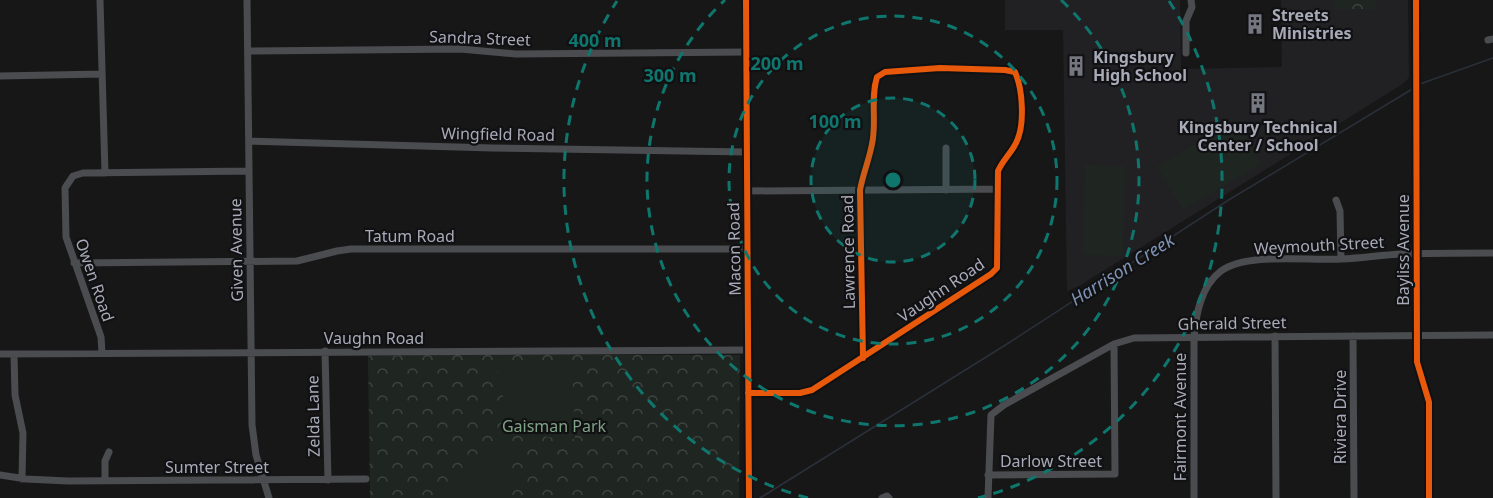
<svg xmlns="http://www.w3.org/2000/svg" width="1493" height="498" font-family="'Noto Sans',sans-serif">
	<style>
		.built { fill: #212123 }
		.park { fill: url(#park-crowns) }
		.pitch { fill: #1f2621 }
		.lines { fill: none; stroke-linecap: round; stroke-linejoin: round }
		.stream { stroke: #2a3039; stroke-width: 1.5 }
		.minor { stroke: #4b4c50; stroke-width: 7 }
		.major { stroke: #4d4d52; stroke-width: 9 }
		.cycleway-casing { stroke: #111113; stroke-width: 10 }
		.cycleway { stroke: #e8590c; stroke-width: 6 }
		.ring { fill: none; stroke: #0f766e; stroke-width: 3; stroke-dasharray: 10 8 }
		.labels { text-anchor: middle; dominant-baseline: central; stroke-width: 4.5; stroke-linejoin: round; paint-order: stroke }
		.poi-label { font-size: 16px; font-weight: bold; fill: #a8aab8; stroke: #111113; text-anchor: start }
		.street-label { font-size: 16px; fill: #a8aab8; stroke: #111113 }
		.park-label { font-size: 16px; fill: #7fa386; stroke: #111113 }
		.water-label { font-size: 18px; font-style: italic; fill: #7e93b3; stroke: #111113 }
		.centre { fill: #0f766e; stroke: #111113; stroke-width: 3 }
		.ring-label { font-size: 18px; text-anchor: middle; font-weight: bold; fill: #0f766e; stroke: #111113; stroke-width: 4.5; stroke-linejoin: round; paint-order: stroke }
	</style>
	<defs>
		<pattern id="park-crowns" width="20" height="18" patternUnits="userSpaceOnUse" patternTransform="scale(1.5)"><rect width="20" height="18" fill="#1f2621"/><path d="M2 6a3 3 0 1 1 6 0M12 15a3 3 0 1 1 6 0" fill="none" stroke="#3d433f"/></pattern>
	</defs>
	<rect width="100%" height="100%" fill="#171717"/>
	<!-- built -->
	<path class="built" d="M 1005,0 L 1180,0 L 1181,69 L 1282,67 L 1281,0 L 1408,0 L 1409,78 L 1401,85 L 1079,286 L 1067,291 L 1063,30 L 1005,30 Z"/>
	<!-- park -->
	<path class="park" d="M 1334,0 L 1376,0 L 1376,9 L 1334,9 Z
		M 502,354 L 740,355 L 739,498 L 370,498 L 368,356 Z"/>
	<!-- pitch -->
	<path class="pitch" d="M 1235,120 L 1261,164 L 1183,210 L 1157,167 Z
		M 1085,165 L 1125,166 L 1123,256 L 1083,255 Z
		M 567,366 L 572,369 L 575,439 C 525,441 502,416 497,368 Z
		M 494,447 L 512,447 L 509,498 L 452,498 C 452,472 470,454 494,447 Z"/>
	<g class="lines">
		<!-- stream -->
		<path class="stream" d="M 1420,84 L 1493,58
			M 760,498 L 1007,344 L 1227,201 L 1414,88"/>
		<!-- minor -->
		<path class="minor" d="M 100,0 L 105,173
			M 247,0 L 252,425 L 256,455 L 269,498
			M 1416,0 L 1417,362 L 1429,402 L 1429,498
			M 1488,40 L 1493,39
			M 248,51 L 460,49 L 516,54 L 746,52
			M 1186,53 L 1186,21 L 1192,7 L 1191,0
			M 0,76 L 102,74
			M 249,141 L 492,148 L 746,152
			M 946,190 L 946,148
			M 747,191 L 997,189
			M 1336,200 L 1340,211 L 1341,259
			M 74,263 L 297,261 L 337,251 L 351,249 L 747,249
			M 1275,336 L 1276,498
			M 1353,336 L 1354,498
			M 325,351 L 328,480
			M 102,353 L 101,337 L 66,237 L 65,188 L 73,176 L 83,173 L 249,171
			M 0,354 L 749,350
			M 14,354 L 15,395 L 23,433 L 22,479
			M 748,393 L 800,393 L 812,390 L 991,274 L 997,268 L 998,171 C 1003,160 1011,153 1016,143 C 1025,126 1023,90 1015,72 L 1005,70 L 940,68 L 885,72 L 877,77 C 870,99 877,122 872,144 C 869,160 863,174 860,190 L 863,358
			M 0,475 L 26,479 L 68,481 L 366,479
			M 988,475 L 1115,474 L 1114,344
			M 105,480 L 105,461 L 109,452
			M 882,498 L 887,496 L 889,498
			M 988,498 L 991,415 L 1004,405 L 1114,344 L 1134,338 L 1493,335
			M 1194,498 L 1194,337 C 1196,314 1201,286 1221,271 C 1247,252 1310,261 1342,259 C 1362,258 1382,255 1402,254 C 1432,253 1463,253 1493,253"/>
		<!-- major -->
		<path class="major" d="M 746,0 L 749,498"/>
		<!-- cycleway casing -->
		<g class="cycleway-casing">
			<path id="cycleway" d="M 746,0 L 749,498
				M 1416,0 L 1417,362 L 1429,402 L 1429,498
				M 748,393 L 800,393 L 812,390 L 991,274 L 997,268 L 998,171 C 1003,160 1011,153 1016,143 C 1025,126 1023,90 1015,72 L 1005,70 L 940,68 L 885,72 L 877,77 C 870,99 877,122 872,144 C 869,160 863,174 860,190 L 863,358"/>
		</g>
		<!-- cycleway -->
		<use href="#cycleway" class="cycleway"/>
	</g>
	<!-- distance rings -->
	<circle cx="893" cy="180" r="82" fill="#0f766e" fill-opacity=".12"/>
	<g class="ring">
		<circle cx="893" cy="180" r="82"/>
		<circle cx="893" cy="180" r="164"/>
		<path d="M1061 0A246 246 0 1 1 725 0"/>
		<path d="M808 498A329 329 0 0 1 617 1M1169 1A329 329 0 0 1 978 498"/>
	</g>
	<!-- icons -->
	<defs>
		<g id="building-bare" transform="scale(1.62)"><path d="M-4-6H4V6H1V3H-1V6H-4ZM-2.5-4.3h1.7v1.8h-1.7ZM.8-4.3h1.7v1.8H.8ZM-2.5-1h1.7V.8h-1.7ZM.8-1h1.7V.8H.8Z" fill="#757780" stroke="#111113" stroke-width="2.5" paint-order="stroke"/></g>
	</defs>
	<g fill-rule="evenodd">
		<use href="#building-bare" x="1255" y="24"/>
		<use href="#building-bare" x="1076" y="66"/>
		<use href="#building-bare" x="1258" y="103"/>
	</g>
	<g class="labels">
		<!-- poi labels -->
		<g class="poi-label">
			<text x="1272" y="15">Streets<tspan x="1272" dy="18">Ministries</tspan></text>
			<text x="1093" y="57">Kingsbury<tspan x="1093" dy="18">High School</tspan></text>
			<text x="1258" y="127" text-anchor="middle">Kingsbury Technical<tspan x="1258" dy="18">Center / School</tspan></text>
		</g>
		<!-- street labels -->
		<g class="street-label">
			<text transform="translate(480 38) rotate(2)">Sandra Street</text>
			<text transform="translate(498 134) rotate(1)">Wingfield Road</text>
			<text x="410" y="236">Tatum Road</text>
			<text transform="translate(1319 245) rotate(-3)">Weymouth Street</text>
			<text transform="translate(734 249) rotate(-91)">Macon Road</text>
			<text transform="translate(236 250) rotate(-91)">Given Avenue</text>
			<text transform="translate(1403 250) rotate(-90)">Bayliss Avenue</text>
			<text transform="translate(848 252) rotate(-91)">Lawrence Road</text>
			<text transform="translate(95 280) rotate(71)">Owen Road</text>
			<text transform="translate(941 290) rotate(-34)">Vaughn Road</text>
			<text transform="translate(1232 323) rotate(-1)">Gherald Street</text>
			<text x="374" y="338">Vaughn Road</text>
			<text transform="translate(313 416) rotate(-91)">Zelda Lane</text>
			<text transform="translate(1180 417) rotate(-90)">Fairmont Avenue</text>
			<text transform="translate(1340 417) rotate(-90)">Riviera Drive</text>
			<text x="1051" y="461">Darlow Street</text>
			<text x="217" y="467">Sumter Street</text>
		</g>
		<!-- park labels -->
		<g class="park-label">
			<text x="554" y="426">Gaisman Park</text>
		</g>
		<!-- water labels -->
		<g class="water-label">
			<text transform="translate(1122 269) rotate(-32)">Harrison Creek</text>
		</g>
	</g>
	<circle cx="893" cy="180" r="9" class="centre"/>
	<g class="ring-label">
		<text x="595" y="47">400 m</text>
		<text x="777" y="70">200 m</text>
		<text x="670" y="82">300 m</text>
		<text x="835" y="128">100 m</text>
	</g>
</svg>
